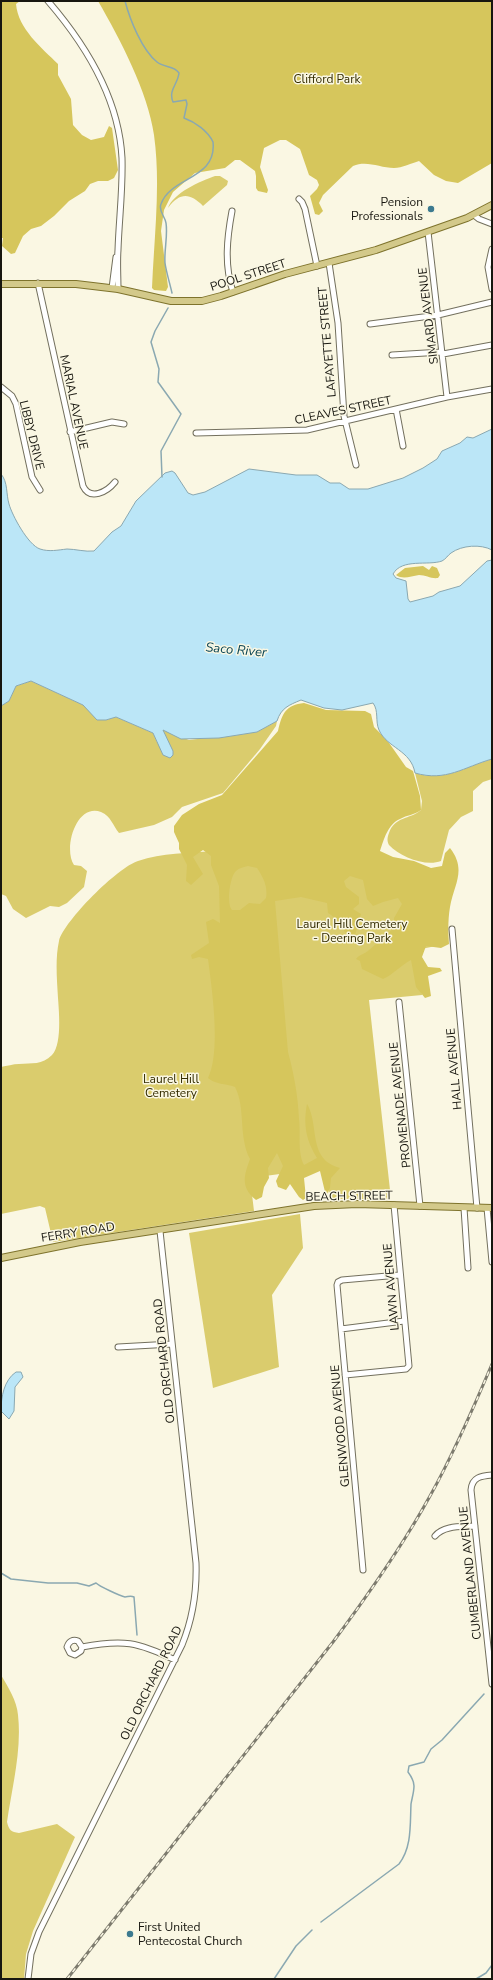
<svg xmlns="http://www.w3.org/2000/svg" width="493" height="1980" font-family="'Nunito Sans',sans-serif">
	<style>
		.green { fill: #dacc6d }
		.forest { fill: #d6c65c; fill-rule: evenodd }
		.water { fill: #bbe6f7; stroke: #8aa8b1 }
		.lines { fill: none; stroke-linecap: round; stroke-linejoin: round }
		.stream { stroke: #8aa8b1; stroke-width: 1.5 }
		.minor-casing { stroke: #73705e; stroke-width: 7 }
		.major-casing { stroke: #7e732c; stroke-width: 8 }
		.minor { stroke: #fff; stroke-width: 5 }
		.major { stroke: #d3c98a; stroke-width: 6 }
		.rail-casing { stroke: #7d7b6e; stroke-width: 3 }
		.rail { stroke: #faf7e3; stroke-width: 1.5; stroke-dasharray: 4.5; stroke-linecap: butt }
		.poi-dot { fill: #3c7a8f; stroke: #faf7e3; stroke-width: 1.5 }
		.labels { text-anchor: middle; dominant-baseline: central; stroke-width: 3; stroke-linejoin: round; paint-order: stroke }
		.park-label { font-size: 12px; fill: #332c00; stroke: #faf7e3 }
		.poi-label { font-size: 12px; fill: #17160f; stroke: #faf7e3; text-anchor: end }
		.street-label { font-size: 12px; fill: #17160f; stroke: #faf7e3 }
		.water-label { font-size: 13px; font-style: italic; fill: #074354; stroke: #faf7e3 }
	</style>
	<rect width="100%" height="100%" fill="#faf7e3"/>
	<!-- green -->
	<path class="green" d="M 215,176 L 220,176 L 228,181 L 227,185 L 203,206 C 190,193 180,192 168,208 C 173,193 201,181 215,176 Z
		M 31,681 L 83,705 L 106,720 L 116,717 L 153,733 L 157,742 L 163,730 L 189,740 L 257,732 L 277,721 L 276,726 L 260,749 L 223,793 L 182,807 L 172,817 L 154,825 L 119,833 C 113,826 111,816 101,812 C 76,803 63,849 74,865 L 81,866 L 87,871 L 84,887 L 67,903 L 59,907 L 50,906 L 26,918 L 13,909 L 6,896 L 1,894 L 1,706 L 9,701 L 16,686 Z
		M 492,759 L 492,779 L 483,782 L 473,791 L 473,811 L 461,817 L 449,830 L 441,861 C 426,867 400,857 389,845 C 387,841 387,838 389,833 C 395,816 409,820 421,810 L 422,801 L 415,773 C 446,782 464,767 492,759 Z
		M 213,851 L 407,862 L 446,944 L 421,949 L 418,957 L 422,995 L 369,1000 L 391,1199 L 330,1199 L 324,1168 L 250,1178 L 254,1211 L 53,1242 L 45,1208 L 40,1206 L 1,1214 L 1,1067 C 7,1066 13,1064 19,1064 C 32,1063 42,1065 52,1055 C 62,1045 59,1012 58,998 C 57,980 55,959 59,941 C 64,921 118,867 138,861 C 162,853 189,853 213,851 Z
		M 300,1214 L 303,1248 L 272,1295 L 279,1367 L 213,1388 L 189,1233 Z
		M 1,1675 C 8,1687 17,1701 18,1715 C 22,1750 12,1787 7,1822 C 9,1830 11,1832 19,1833 L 57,1824 L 75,1837 L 33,1931 L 26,1954 L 24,1979 L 1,1979 Z"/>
	<!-- forest -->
	<path class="forest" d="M 1,1 L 20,1 L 16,4 C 18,29 42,48 58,64 L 58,75 L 71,99 L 73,125 L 82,135 L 91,140 L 104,137 L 109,126 L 112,128 L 118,170 L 114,178 L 108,181 L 98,181 L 90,184 L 85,191 L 69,201 L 54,216 L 41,226 L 31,229 L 23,236 L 15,253 L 11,254 L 2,246 L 3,238 L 1,238 Z
		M 98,1 L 492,1 L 492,163 L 458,183 L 446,181 L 434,175 L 419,161 C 412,163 402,168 394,168 C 380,168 367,160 353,166 L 323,195 L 319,203 L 323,211 L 319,215 L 315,214 L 310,196 L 317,189 L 319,185 L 317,180 L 309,175 L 300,149 L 286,140 L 280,140 L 264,148 L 260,167 L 268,190 L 267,193 L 258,191 L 256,188 L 256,176 L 255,171 L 240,160 L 235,160 L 225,168 L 195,173 L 173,192 L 164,210 L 161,231 L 168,287 L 166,291 L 154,290 L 152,288 C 154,238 161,185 154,135 C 148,92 120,39 98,1 Z
		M 423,566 L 429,570 L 432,566 L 437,568 L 440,575 L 438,578 C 431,579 426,575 419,575 C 411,576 403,580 396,575 L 405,568 Z
		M 304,703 L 326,710 L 365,711 L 371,714 L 374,727 L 387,740 L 406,767 L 413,771 L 420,796 L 421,810 C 414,815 407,815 400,819 C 388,824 384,839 380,851 L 393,857 L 414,861 L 431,868 L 442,866 L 445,853 L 450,848 C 467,870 454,884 450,907 C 448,919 448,932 449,944 L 441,948 L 426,946 L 422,957 L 428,967 L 440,968 L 442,971 L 428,976 L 431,996 L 425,998 L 416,987 L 411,960 C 401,965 394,974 383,979 L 362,969 L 360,961 L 356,959 C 360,954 365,954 369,950 C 378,943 385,935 394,928 L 394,918 L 402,904 L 398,898 L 383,902 L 373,906 L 367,899 L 363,880 L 350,876 L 344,881 L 346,887 L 359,897 L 359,904 L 353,909 L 361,914 L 355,935 L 350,938 C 342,930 338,918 328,913 L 327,903 L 301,897 L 275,901 L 288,1052 C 294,1074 298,1096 299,1119 C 301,1133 297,1152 304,1165 L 317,1158 C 306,1140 303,1125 307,1104 C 320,1126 307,1159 340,1168 L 331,1178 L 330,1188 L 326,1196 L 320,1171 L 304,1178 L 306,1198 L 303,1200 L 299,1197 L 290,1184 L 286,1190 L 278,1187 L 276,1181 L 283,1166 L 277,1153 L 268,1168 L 269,1178 L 264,1187 L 262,1197 L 256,1200 C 240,1187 244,1176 250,1159 C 238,1136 246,1108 235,1087 C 225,1083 216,1085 208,1078 C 221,1051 212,989 208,959 L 199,957 L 192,959 L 191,955 L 209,943 L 206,922 L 213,919 L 220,923 L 219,886 L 211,865 L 211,856 L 203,850 L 193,857 L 203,874 L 191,885 L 186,881 L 187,865 L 179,849 L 179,843 L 174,832 L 174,826 L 182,815 L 199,804 L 222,795 L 278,731 C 282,713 286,705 304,703 ZM 248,866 L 257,868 C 263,877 268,886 266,898 L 260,904 L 249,903 L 240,910 L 232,910 C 226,904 230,876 236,871 C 239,868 244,867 248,866 Z"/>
	<!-- water -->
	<path class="water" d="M 492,429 L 492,550 C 481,544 462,545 451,553 C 448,555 446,559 442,561 C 428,566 402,558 393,574 L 396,578 L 406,581 L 408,599 L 410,602 L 433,596 L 439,592 L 460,586 L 487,561 L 492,560 L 492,759 C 464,767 446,782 415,773 C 411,750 387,748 379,730 C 375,721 379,711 373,703 L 342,710 L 324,708 L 301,700 C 289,705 281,708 277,721 L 257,732 L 219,738 L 181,739 L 163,730 L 173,751 L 173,755 L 170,758 L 163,755 L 153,733 L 116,717 L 106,720 L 97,720 L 83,705 L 31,681 L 16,686 L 9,701 L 1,706 L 1,474 C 8,482 6,494 9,504 C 12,515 28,545 40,549 C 49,552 58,550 67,549 C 75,549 85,552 94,551 L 112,532 L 121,526 L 136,501 L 165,473 L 172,471 L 175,473 L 188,493 L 193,495 L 205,492 L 249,469 L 296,475 L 317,475 L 330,483 L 340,483 L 349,489 L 368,489 L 403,478 L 423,468 L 437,459 L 442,451 L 460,443 L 467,437 L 473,438 Z
		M 16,1372 L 21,1372 L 23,1377 L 15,1387 L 14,1411 L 9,1419 L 1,1411 C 1,1397 4,1380 16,1372 Z"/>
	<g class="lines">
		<!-- stream -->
		<path class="stream" d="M 125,1 C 130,20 142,50 157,62 C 164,68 174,65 179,73 C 178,84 168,90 173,102 L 186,100 L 187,104 L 184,118 C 195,122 208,131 213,142 C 217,180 171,176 161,204 C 158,211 165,216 166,223 C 168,236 164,250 165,263 C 166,271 170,284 172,293
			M 162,477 L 161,451 L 181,414 L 158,382 L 159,369 L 151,342 L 155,331 L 168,308
			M 1,1573 L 11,1579 L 48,1583 L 77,1583 L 89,1586 L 96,1583 C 99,1586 120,1596 125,1597 C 128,1597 130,1595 134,1597 L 137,1635
			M 321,1922 L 399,1864 C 412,1847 410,1825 411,1804 C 412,1798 414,1792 414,1786 C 414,1780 411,1776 408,1772 L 409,1766 L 424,1762 L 431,1749 L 442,1740 L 484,1694
			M 274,1979 L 296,1946 L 312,1930
			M 476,1979 L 486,1973 L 492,1965"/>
		<!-- minor casing -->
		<g class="minor-casing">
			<path id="minor" d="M 48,1 C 86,45 119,99 122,158 C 123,189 119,219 118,250 C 117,263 118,276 118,289
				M 299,199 L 302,202 L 305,209 L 317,266
				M 232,211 C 227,238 224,265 233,292
				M 474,215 L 479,219 L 492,224
				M 428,232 L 447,397
				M 492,249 L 488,267 L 492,289
				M 329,263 L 338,323 L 344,416 L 356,465
				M 38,283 L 83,486 C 90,501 107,492 115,482
				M 112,288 L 116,257
				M 370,324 L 438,315 L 492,302
				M 443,354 L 492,345
				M 392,355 L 442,352
				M 1,387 L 12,396 L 16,404 L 32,477 L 40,490
				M 396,409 L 403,446
				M 70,432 L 112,422 L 124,424
				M 196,433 L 307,430 L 447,397 L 492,389
				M 452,929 L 477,1208
				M 399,1002 L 420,1206
				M 464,1208 L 468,1268
				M 487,1208 L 492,1262
				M 341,1329 L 404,1321
				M 118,1347 L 172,1344
				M 345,1375 L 406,1369 L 409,1366 L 394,1205
				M 492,1475 C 481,1476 472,1477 471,1490 L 492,1684
				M 435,1536 C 444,1525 462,1527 475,1526
				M 363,1570 L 337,1285 L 338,1282 L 342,1280 L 399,1275
				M 82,1647 L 81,1651 L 75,1655 L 70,1653 L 67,1647 C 69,1641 73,1639 78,1641 L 82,1647 C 123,1639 138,1642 175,1660
				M 28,1979 L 31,1954 L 39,1932 L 182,1645 C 193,1618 197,1593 196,1563 L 160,1231"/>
		</g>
		<!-- major casing -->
		<g class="major-casing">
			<path id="major" d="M 1,284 L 76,284 L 118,289 L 171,301 L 202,301 L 221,296 L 285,274 L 376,250 L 467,218 L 492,205
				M 1,1258 L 80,1242 L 314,1206 L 357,1204 L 492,1208"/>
		</g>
		<!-- minor -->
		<use href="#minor" class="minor"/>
		<!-- major -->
		<use href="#major" class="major"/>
		<!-- rail casing -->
		<g class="rail-casing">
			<path id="rail" d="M 67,1979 L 333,1642 C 368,1595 402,1547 430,1496 C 454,1453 473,1409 492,1364"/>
		</g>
		<!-- rail -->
		<use href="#rail" class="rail"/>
	</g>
	<!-- markers -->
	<g class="poi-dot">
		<circle cx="431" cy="209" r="4"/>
		<circle cx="130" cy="1934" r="4"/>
	</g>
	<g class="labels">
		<!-- park labels -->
		<g class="park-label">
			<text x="327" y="79">Clifford Park</text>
			<text x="352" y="924">Laurel Hill Cemetery<tspan x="352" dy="14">- Deering Park</tspan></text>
			<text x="171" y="1079">Laurel Hill<tspan x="171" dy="14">Cemetery</tspan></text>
		</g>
		<!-- poi labels -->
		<g class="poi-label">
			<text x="423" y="202">Pension<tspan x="423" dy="14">Professionals</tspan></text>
			<text x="138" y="1927" text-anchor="start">First United<tspan x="138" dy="14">Pentecostal Church</tspan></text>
		</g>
		<!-- street labels -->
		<g class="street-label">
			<text transform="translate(248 275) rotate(-18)">POOL STREET</text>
			<text transform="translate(428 316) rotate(-97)">SIMARD AVENUE</text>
			<text transform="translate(327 342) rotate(-95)">LAFAYETTE STREET</text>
			<text transform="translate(74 402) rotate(78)">MARIAL AVENUE</text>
			<text transform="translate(343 410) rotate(-12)">CLEAVES STREET</text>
			<text transform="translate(32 435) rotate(76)">LIBBY DRIVE</text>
			<text transform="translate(454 1069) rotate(-95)">HALL AVENUE</text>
			<text transform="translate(400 1105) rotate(-96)">PROMENADE AVENUE</text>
			<text transform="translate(349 1196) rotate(-1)">BEACH STREET</text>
			<text transform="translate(78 1232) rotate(-9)">FERRY ROAD</text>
			<text transform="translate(391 1287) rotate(-95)">LAWN AVENUE</text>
			<text transform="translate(164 1361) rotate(-96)">OLD ORCHARD ROAD</text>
			<text transform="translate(340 1426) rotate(-95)">GLENWOOD AVENUE</text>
			<text transform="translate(470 1573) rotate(-96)">CUMBERLAND AVENUE</text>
			<text transform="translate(151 1683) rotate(-64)">OLD ORCHARD ROAD</text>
		</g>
		<!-- water labels -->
		<g class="water-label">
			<text transform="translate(236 650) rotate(5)">Saco River</text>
		</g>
	</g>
	<!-- border -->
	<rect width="493" height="1980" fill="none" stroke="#17160f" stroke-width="4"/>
</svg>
